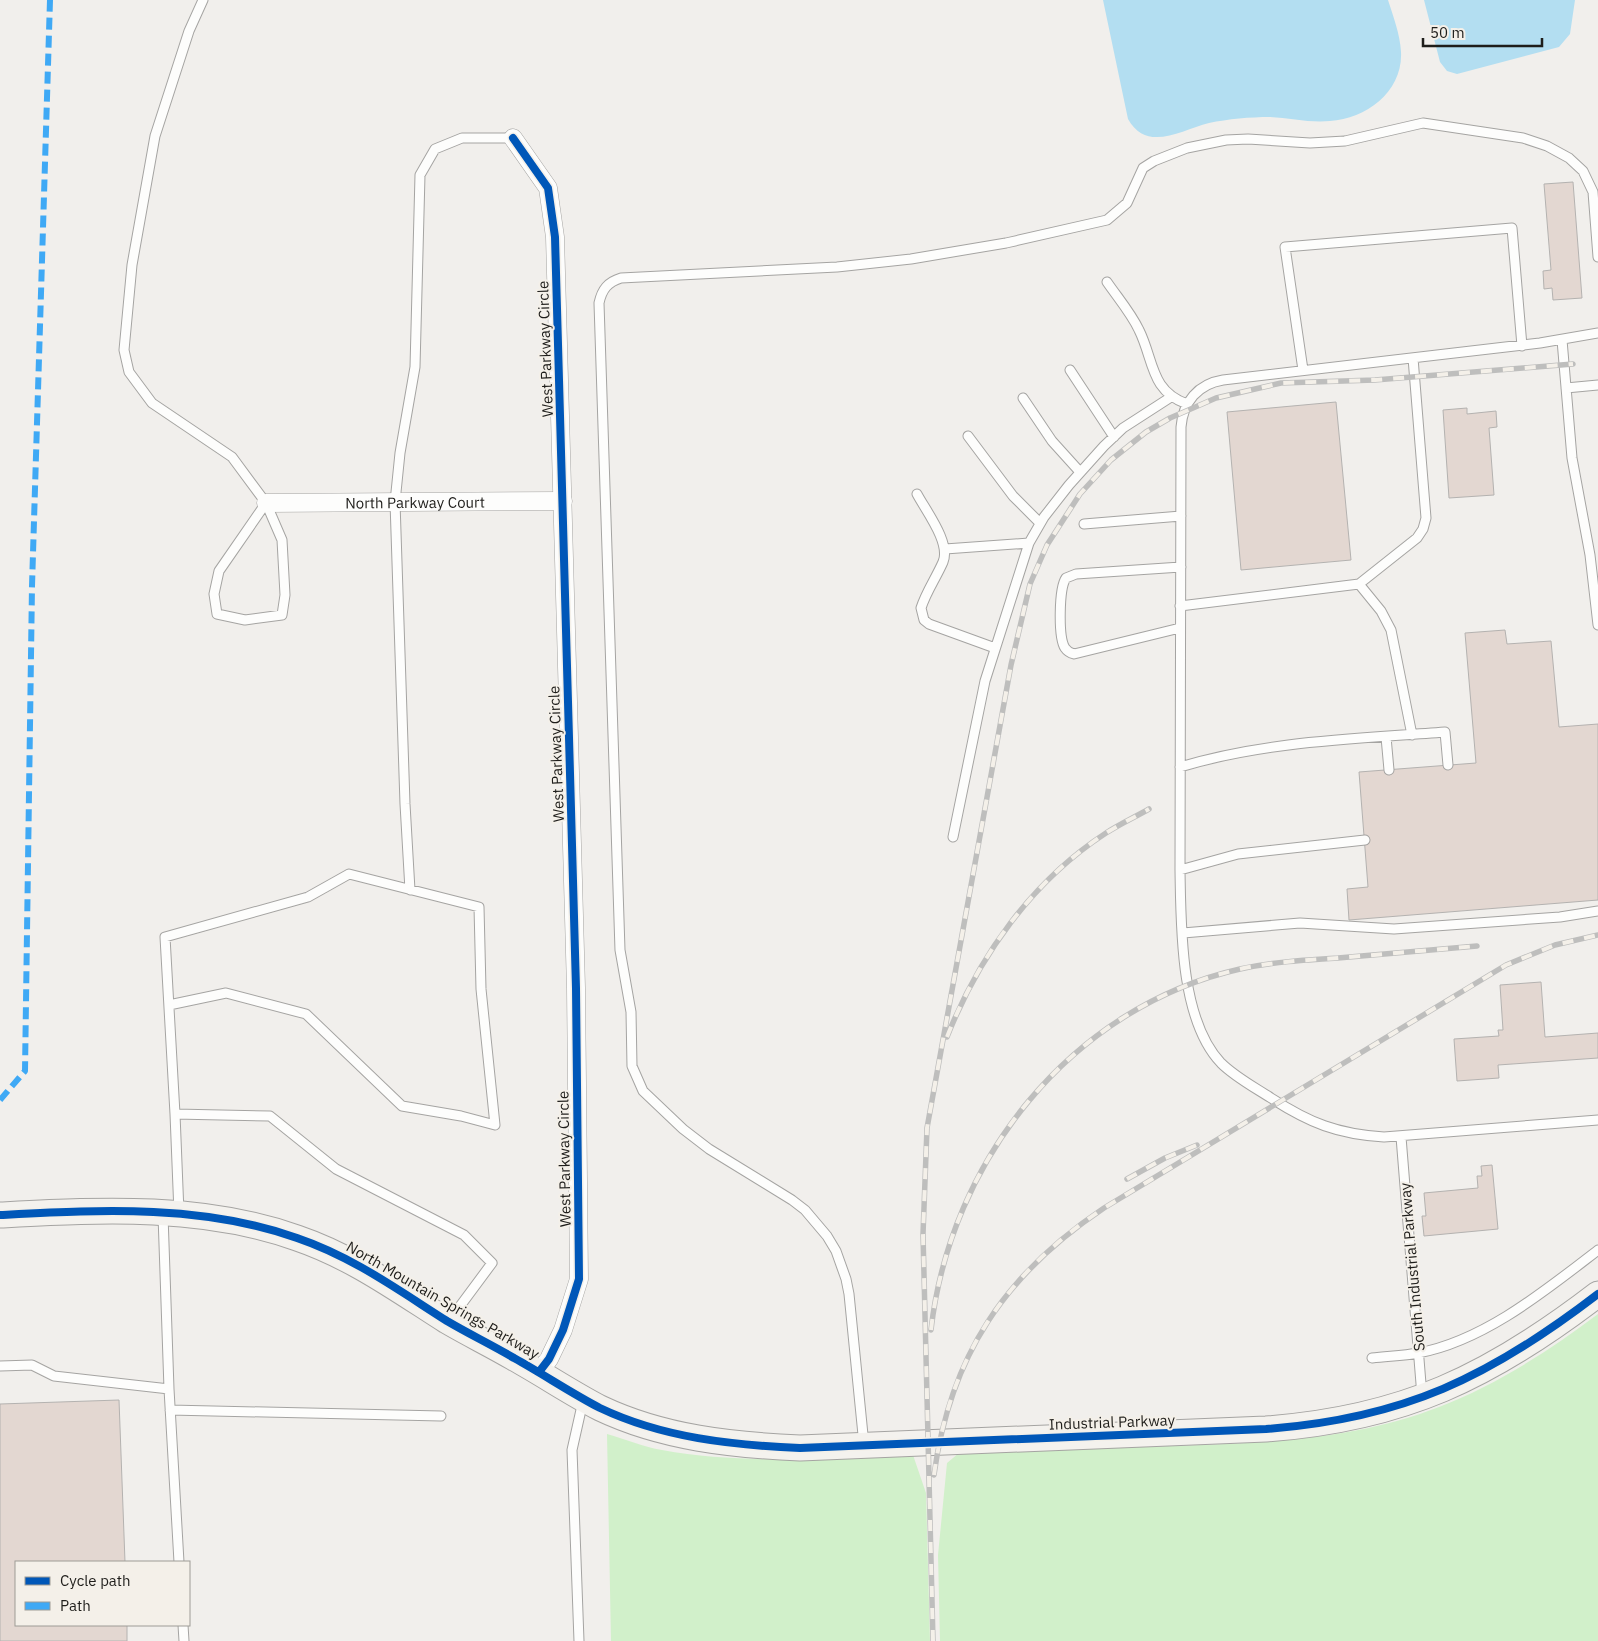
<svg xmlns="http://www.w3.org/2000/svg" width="1598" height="1641" font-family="'IBM Plex Sans',sans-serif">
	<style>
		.green { fill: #d1f0ca }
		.water { fill: #b3def1 }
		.building { fill: #e3d7d1; stroke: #b4b2b0 }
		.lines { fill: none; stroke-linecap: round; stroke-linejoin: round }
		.lane-casing { stroke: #a5a4a2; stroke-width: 11 }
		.street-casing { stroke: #a5a4a2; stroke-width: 19 }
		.secondary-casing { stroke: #a5a4a2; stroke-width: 27 }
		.lane { stroke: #fdfdfc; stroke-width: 9 }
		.street { stroke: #fdfdfc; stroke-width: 18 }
		.secondary { stroke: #f4f2ee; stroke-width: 25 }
		.rail-casing { stroke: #bebebd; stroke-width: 5.5 }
		.rail { stroke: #f4f0e9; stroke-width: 4; stroke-dasharray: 11; stroke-linecap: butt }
		.quiet { stroke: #3fa9f5; stroke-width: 6; stroke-dasharray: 12 6; stroke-linecap: butt }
		.cycleway-casing { stroke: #f4f0e9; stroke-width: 11 }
		.cycleway { stroke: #0057b8; stroke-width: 8 }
		.labels { text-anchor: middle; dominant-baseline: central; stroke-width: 4; stroke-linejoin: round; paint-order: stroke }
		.street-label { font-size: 15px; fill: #1e1d1a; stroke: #f4f0e9 }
	</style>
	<rect width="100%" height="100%" fill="#f1efec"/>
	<!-- green -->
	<path class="green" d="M 1598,1314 L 1598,1641 L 940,1641 L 938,1555 L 947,1463 L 959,1453 C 1028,1451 1098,1448 1167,1446 C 1258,1443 1352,1441 1439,1407 C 1496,1385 1549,1351 1598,1314 Z
		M 607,1434 C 625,1439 644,1447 662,1450 C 745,1465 829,1458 913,1455 L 926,1493 L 930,1641 L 611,1641 Z"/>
	<!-- water -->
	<path class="water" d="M 1103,0 L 1388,0 C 1393,16 1400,34 1401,52 C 1403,91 1367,119 1330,121 C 1310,123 1290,118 1270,117 C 1250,117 1228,119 1209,123 C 1181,130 1147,153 1128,119 Z
		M 1424,0 L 1575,0 L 1570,34 L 1559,47 L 1457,74 L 1447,71 L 1440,62 Z"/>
	<!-- building -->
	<path class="building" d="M 1573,182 L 1582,298 L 1553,300 L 1552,288 L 1544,289 L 1543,271 L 1551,270 L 1544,184 Z
		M 1336,402 L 1351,560 L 1241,570 L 1227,412 Z
		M 1467,408 L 1467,414 L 1496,411 L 1497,427 L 1489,428 L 1494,495 L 1449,498 L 1443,410 Z
		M 1505,630 L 1507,644 L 1551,641 L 1559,727 L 1598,724 L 1598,900 L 1349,920 L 1347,889 L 1368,887 L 1359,772 L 1476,763 L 1465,633 Z
		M 1541,982 L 1545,1037 L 1598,1033 L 1598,1058 L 1498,1065 L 1499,1078 L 1457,1081 L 1454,1039 L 1499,1036 L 1498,1030 L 1503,1030 L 1500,985 Z
		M 1492,1165 L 1498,1229 L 1424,1236 L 1422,1216 L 1426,1216 L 1424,1193 L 1478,1188 L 1477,1176 L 1482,1176 L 1481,1166 Z
		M 119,1400 L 125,1562 L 16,1562 L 16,1625 L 127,1625 L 127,1641 L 0,1641 L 0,1404 Z"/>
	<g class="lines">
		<!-- lane casing -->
		<g class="lane-casing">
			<path id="lane" d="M 203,0 L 189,31 L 155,136 L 132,265 L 124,350 L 129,372 L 152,403 L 232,457 L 266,503 L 282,540 L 285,595 L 282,615 L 245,620 L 217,614 L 214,594 L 219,571 L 266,503
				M 1107,282 C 1118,298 1131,313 1139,330 C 1154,360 1150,391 1187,404
				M 1598,333 L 1540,343 L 1223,380 C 1198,384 1183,402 1181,427 L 1180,870 C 1181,927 1180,1020 1221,1063 C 1235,1077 1254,1087 1271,1098 C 1310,1123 1337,1134 1384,1137 L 1598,1120
				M 1562,340 L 1572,458 L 1590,555 L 1598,625
				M 1070,370 L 1114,437
				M 1303,370 L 1285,247 L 1512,228 L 1522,346
				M 1566,388 L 1598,385
				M 1023,398 L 1052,441 L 1080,472
				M 968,436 L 1013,496 L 1040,523
				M 917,494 C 926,511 951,543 943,562 C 936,578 926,592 921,608 L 924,620 L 929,624 L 995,648
				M 1084,524 L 1181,516
				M 945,549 L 1029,543
				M 1359,584 L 1381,611 L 1391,630 L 1412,735
				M 1180,606 L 1359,584 L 1417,538 L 1423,529 L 1426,518 L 1413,358
				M 1180,628 L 1074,654 C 1070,653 1067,651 1065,648 C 1058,637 1059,588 1066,578 L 1076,574 L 1181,567
				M 1386,737 L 1389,770
				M 1180,767 C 1266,741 1356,739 1445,732 L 1448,765
				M 953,837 L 985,681 L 1029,543 L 1044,517 L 1069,485 L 1104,446 L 1123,428 L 1171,397
				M 1180,870 L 1238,854 L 1365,840
				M 410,890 L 405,804 L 395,502 L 400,453 L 415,367 L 420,175 L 435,149 L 462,138 L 513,138
				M 1183,933 L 1300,923 L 1394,929 L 1560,917 L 1598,911
				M 169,1005 L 226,993 L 306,1014 L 402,1106 L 461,1116 L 495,1125 L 481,989 L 479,907 L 349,874 L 308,897 L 165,937 L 175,1114
				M 1401,1137 L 1422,1396
				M 179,1213 L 175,1114 L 270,1116 L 336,1169 L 464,1235 L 492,1263 L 449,1321
				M 163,1215 L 169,1389
				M 1372,1358 C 1387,1356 1403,1356 1418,1353 C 1484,1341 1546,1290 1598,1250
				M 0,1366 L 32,1365 L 54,1376 L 169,1389 L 179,1562
				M 170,1410 L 441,1416
				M 864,1445 L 849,1294 L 846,1279 L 836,1251 L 827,1236 L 805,1210 L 792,1200 L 709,1149 L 683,1129 L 643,1091 L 632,1066 L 631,1012 L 620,950 L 599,303 C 602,289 608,282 621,278 L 837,267 L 911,259 L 1006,243 L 1107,220 L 1127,203 L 1143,168 L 1154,161 L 1187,148 L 1226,140 L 1248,139 L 1310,143 L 1345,141 L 1423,123 L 1523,138 L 1547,146 L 1569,158 L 1583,171 L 1593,192 L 1598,257
				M 183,1625 L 184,1641
				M 579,1641 L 572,1450 L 583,1401"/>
		</g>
		<!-- street casing -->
		<g class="street-casing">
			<g id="street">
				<path d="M 513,138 L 548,188 L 555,237 L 576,988 L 579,1279 L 563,1330 L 549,1359 L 539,1372"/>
				<path id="s1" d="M 266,503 L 563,501"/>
			</g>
		</g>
		<!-- secondary casing -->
		<g class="secondary-casing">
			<path id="secondary" d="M 0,1215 C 100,1210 201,1204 297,1238 C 353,1257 398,1290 447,1321 C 469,1334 492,1345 514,1358 C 543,1374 571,1393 600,1408 C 663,1438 732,1445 800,1448 L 1266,1429 C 1403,1419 1490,1377 1598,1294"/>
		</g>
		<!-- lane -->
		<use href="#lane" class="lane"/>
		<!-- street -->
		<use href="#street" class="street"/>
		<!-- secondary -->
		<use href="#secondary" class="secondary"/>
		<!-- rail casing -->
		<g class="rail-casing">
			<path id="rail" d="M 947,1037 C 979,956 1032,881 1106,833 C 1120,824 1135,817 1149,809
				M 1127,1179 L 1165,1158 L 1197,1145
				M 931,1330 C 950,1161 1071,1007 1240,969 C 1272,962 1305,960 1338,958 C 1384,954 1431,950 1477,946
				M 934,1475 C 950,1356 1005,1274 1104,1208 L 1506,965 L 1555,945 L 1598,935
				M 933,1641 L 923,1234 L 927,1128 L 1011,665 L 1030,584 L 1047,545 L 1080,494 L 1111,460 L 1146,432 L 1170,418 L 1216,398 L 1281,383 L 1375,380 L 1573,364"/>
		</g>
		<!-- rail -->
		<use href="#rail" class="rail"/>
		<!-- quiet -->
		<path class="quiet" d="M 0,1100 L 25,1071 L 32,586 L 50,0"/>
		<!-- cycleway casing -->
		<g class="cycleway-casing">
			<path id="cycleway" d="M 513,138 L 548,188 L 555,237 L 576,988 L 579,1279 L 563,1330 L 549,1359 L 539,1372
				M 0,1215 C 100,1210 201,1204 297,1238 C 353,1257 398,1290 447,1321 C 469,1334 492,1345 514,1358 C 543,1374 571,1393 600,1408 C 663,1438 732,1445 800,1448 L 1266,1429 C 1403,1419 1490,1377 1598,1294"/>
		</g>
		<!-- cycleway -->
		<use href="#cycleway" class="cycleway"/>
	</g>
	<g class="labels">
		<!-- street labels -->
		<g class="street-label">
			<text transform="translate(545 349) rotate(-92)">West Parkway Circle</text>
			<text stroke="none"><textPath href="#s1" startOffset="149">North Parkway Court</textPath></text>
			<text transform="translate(556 754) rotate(-92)">West Parkway Circle</text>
			<text transform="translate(564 1159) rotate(-91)">West Parkway Circle</text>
			<text transform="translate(1412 1267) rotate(-95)">South Industrial Parkway</text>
			<text transform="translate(443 1300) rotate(30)">North Mountain Springs Parkway</text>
			<text transform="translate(1112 1422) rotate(-2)">Industrial Parkway</text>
		</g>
	</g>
	<!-- legend -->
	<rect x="15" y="1561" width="175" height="65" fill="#f4f0e9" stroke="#9e9c96"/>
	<rect x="25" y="1577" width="25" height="8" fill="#0057b8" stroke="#9e9c96"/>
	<text x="60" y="1586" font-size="15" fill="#1e1d1a">Cycle path</text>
	<rect x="25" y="1602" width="25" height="8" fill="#3fa9f5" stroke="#9e9c96"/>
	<text x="60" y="1611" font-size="15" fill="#1e1d1a">Path</text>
	<!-- scale -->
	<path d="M1423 38v8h119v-8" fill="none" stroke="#1e1d1a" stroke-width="2.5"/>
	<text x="1430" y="38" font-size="15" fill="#1e1d1a" stroke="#f4f0e9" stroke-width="4" paint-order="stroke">50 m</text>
</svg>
